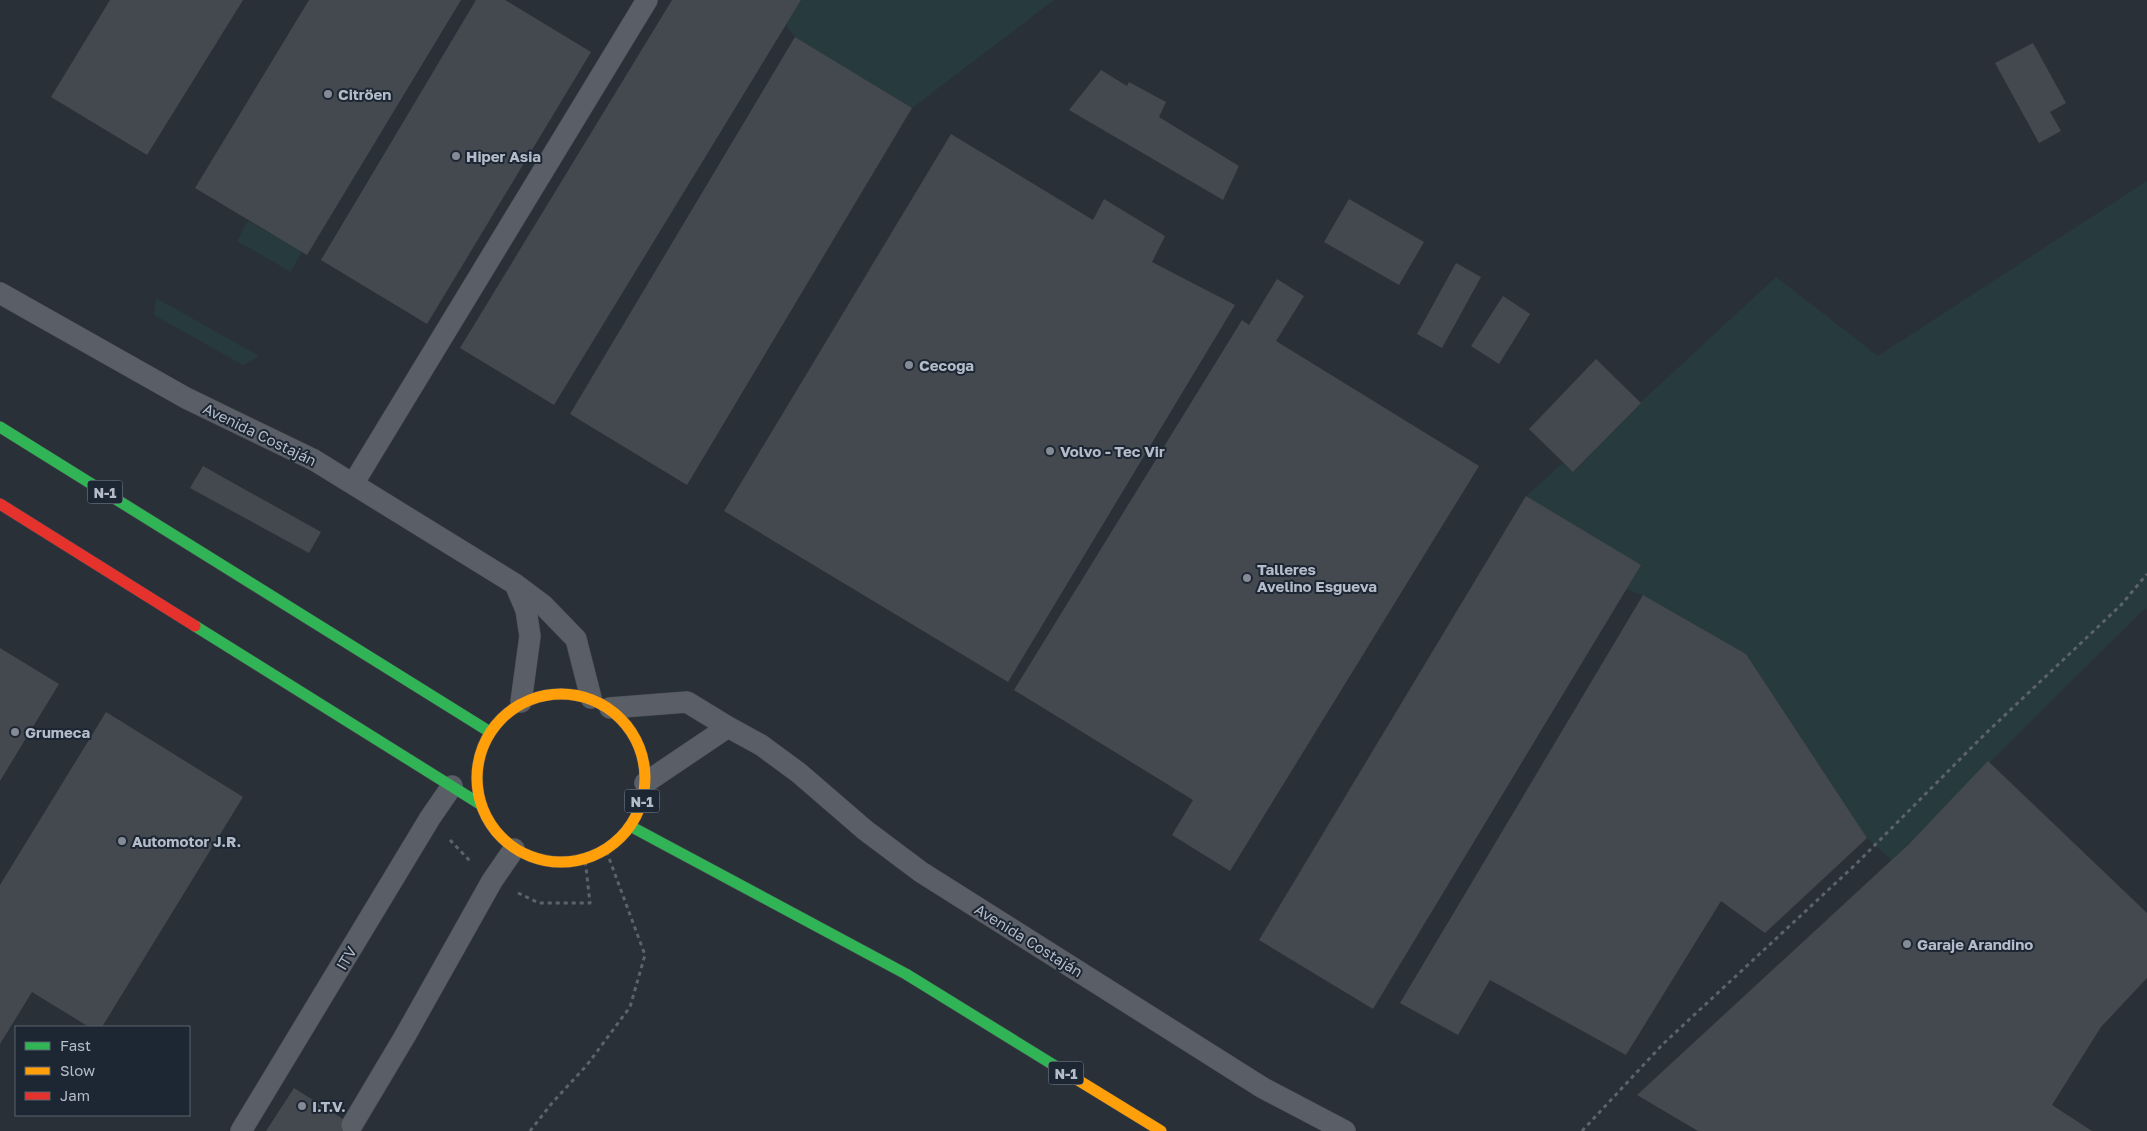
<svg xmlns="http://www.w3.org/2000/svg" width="2147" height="1131" font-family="'Golos Text',sans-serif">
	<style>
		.green { fill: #273a3e }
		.building { fill: #444950 }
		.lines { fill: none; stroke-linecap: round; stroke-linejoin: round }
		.lane-casing { stroke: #484c53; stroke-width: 22 }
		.fast-casing { stroke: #484c53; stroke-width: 12 }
		.slow-casing { stroke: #484c53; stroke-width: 12 }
		.jam-casing { stroke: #484c53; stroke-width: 12 }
		.path { stroke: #5d636a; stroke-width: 3; stroke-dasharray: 4 4; stroke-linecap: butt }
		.lane { stroke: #5a5e66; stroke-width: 21 }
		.fast { stroke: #30b455; stroke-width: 11 }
		.slow { stroke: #ff9f0a; stroke-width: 11 }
		.jam { stroke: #e5322d; stroke-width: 11 }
		.poi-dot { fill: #848b96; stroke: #1d2633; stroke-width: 2 }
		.labels { text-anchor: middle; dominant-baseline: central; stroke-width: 4; stroke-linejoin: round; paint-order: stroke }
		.shield { fill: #1d2633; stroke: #878f9c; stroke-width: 1 }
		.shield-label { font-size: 14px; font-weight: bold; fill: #b4bcc9 }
		.poi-label { font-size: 15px; font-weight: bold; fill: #b4bcc9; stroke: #1d2633; text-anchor: start }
		.street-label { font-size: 15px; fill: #b4bcc9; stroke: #1d2633 }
	</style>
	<rect width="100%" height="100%" fill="#2a3038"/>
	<!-- green -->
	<path class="green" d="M 801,0 L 1054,0 L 912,108 L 795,37 L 786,25 Z
		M 2147,181 L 2147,611 L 2145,608 L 1892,860 L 1867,838 L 1746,654 L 1643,595 L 1626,589 L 1640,565 L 1526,496 L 1563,463 L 1574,472 L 1641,402 L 1776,277 L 1878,356 Z
		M 248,221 L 302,251 L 291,272 L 237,241 Z
		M 156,298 L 259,356 L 243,365 L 154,315 Z"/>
	<!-- building -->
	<path class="building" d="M 110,0 L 243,0 L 147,155 L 51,97 Z
		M 309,0 L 461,0 L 307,255 L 195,188 Z
		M 476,0 L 505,0 L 591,52 L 427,324 L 321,260 Z
		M 672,0 L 801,0 L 554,405 L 460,348 Z
		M 795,37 L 912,108 L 687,485 L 570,414 Z
		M 2033,43 L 2066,103 L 2050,112 L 2061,131 L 2039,143 L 1995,63 Z
		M 1101,70 L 1127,86 L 1129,82 L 1166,102 L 1159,117 L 1239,166 L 1223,200 L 1069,110 Z
		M 951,134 L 1093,220 L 1104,199 L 1165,236 L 1152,262 L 1235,305 L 1008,682 L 724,511 Z
		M 1349,199 L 1424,242 L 1399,285 L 1324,242 Z
		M 1456,263 L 1481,277 L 1442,348 L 1417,334 Z
		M 1277,279 L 1304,296 L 1276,341 L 1479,466 L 1230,871 L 1172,835 L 1193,800 L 1014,690 L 1242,320 L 1249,325 Z
		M 1503,296 L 1530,314 L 1499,364 L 1471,346 Z
		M 1596,359 L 1641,403 L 1573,472 L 1529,429 Z
		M 203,466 L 321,532 L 309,553 L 190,488 Z
		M 1526,496 L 1641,565 L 1373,1009 L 1259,940 Z
		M 1643,595 L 1746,654 L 1867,838 L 1765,933 L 1721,901 L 1626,1055 L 1490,980 L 1458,1035 L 1400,1003 Z
		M 0,648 L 59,684 L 0,781 Z
		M 106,712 L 243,797 L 102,1027 L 89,1027 L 32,992 L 0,1044 L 0,885 Z
		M 1988,761 L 2147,913 L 2147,978 L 2101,1027 L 2052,1105 L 2092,1131 L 1698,1131 L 1637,1095 L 1909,844 Z
		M 294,1088 L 362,1131 L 266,1131 Z"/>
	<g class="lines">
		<!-- lane casing -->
		<g class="lane-casing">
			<path id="lane" d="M 0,293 L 186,398 L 314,460 L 515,584 L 543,605 L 576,639 L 591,698
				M 353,484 L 647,0
				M 515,584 L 526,610 L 530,636 L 521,702
				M 610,708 L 687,702 L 728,727 L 761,745 L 799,773 L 865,830 L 921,872 L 1263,1088 L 1345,1131
				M 645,783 L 728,727
				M 352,1125 L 405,1036 L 492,881 L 514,849
				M 241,1131 L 430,818 L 452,786"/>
		</g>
		<!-- fast casing -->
		<g class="fast-casing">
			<path id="fast" d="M 0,427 L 490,732
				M 195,626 L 480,804
				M 630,826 L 906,974 L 1073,1077"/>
		</g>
		<!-- slow casing -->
		<g class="slow-casing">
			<path id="slow" d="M477 778a84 84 0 1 1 168 0a84 84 0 1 1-168 0Z
				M 1073,1077 L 1161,1131"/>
		</g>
		<!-- jam casing -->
		<g class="jam-casing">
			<path id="jam" d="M 0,504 L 195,626"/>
		</g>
		<!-- path -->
		<path class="path" d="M 450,840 L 470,861
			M 518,893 L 539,903 L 590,903 L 585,859
			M 530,1131 L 552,1103 L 587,1065 L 630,1007 L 645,955 L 606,850
			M 1582,1131 L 1663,1044 L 1855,865 L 1985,734 L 2121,605 L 2147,574"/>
		<!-- lane -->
		<use href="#lane" class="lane"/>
		<!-- fast -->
		<use href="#fast" class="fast"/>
		<!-- slow -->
		<use href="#slow" class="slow"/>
		<!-- jam -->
		<use href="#jam" class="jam"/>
	</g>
	<!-- markers -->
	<g class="poi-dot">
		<circle cx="328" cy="94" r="5"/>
		<circle cx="456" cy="156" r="5"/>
		<circle cx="909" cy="365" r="5"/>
		<circle cx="1050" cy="451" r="5"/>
		<circle cx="1247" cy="578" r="5"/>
		<circle cx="15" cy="732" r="5"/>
		<circle cx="122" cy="841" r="5"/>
		<circle cx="1907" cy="944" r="5"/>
		<circle cx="302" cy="1106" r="5"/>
	</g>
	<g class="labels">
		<!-- shield labels -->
		<g class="shield">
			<rect x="87.5" y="480.5" width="35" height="23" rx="4"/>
			<rect x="624.5" y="789.5" width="35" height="23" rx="4"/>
			<rect x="1048.5" y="1061.5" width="35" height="23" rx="4"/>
		</g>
		<g class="shield-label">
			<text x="105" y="492">N-1</text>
			<text x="642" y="801">N-1</text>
			<text x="1066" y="1073">N-1</text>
		</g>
		<!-- poi labels -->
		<g class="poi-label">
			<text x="338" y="94">Citröen</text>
			<text x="466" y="156">Hiper Asia</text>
			<text x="919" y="365">Cecoga</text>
			<text x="1060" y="451">Volvo - Tec Vir</text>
			<text x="1257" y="569">Talleres<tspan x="1257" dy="17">Avelino Esgueva</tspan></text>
			<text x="25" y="732">Grumeca</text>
			<text x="132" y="841">Automotor J.R.</text>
			<text x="1917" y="944">Garaje Arandino</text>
			<text x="312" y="1106">I.T.V.</text>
		</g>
		<!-- street labels -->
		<g class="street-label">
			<text transform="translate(260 434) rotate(26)">Avenida Costaján</text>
			<text transform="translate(1029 940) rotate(32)">Avenida Costaján</text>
			<text transform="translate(346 958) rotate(-59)">ITV</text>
		</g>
	</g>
	<!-- legend -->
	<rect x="15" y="1026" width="175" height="90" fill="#1d2633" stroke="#59626f"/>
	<rect x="25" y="1042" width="25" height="8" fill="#30b455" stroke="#59626f"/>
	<text x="60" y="1051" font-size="15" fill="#b4bcc9">Fast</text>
	<rect x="25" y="1067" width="25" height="8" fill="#ff9f0a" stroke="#59626f"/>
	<text x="60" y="1076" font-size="15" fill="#b4bcc9">Slow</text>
	<rect x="25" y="1092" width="25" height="8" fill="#e5322d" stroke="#59626f"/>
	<text x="60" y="1101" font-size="15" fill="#b4bcc9">Jam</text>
</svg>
